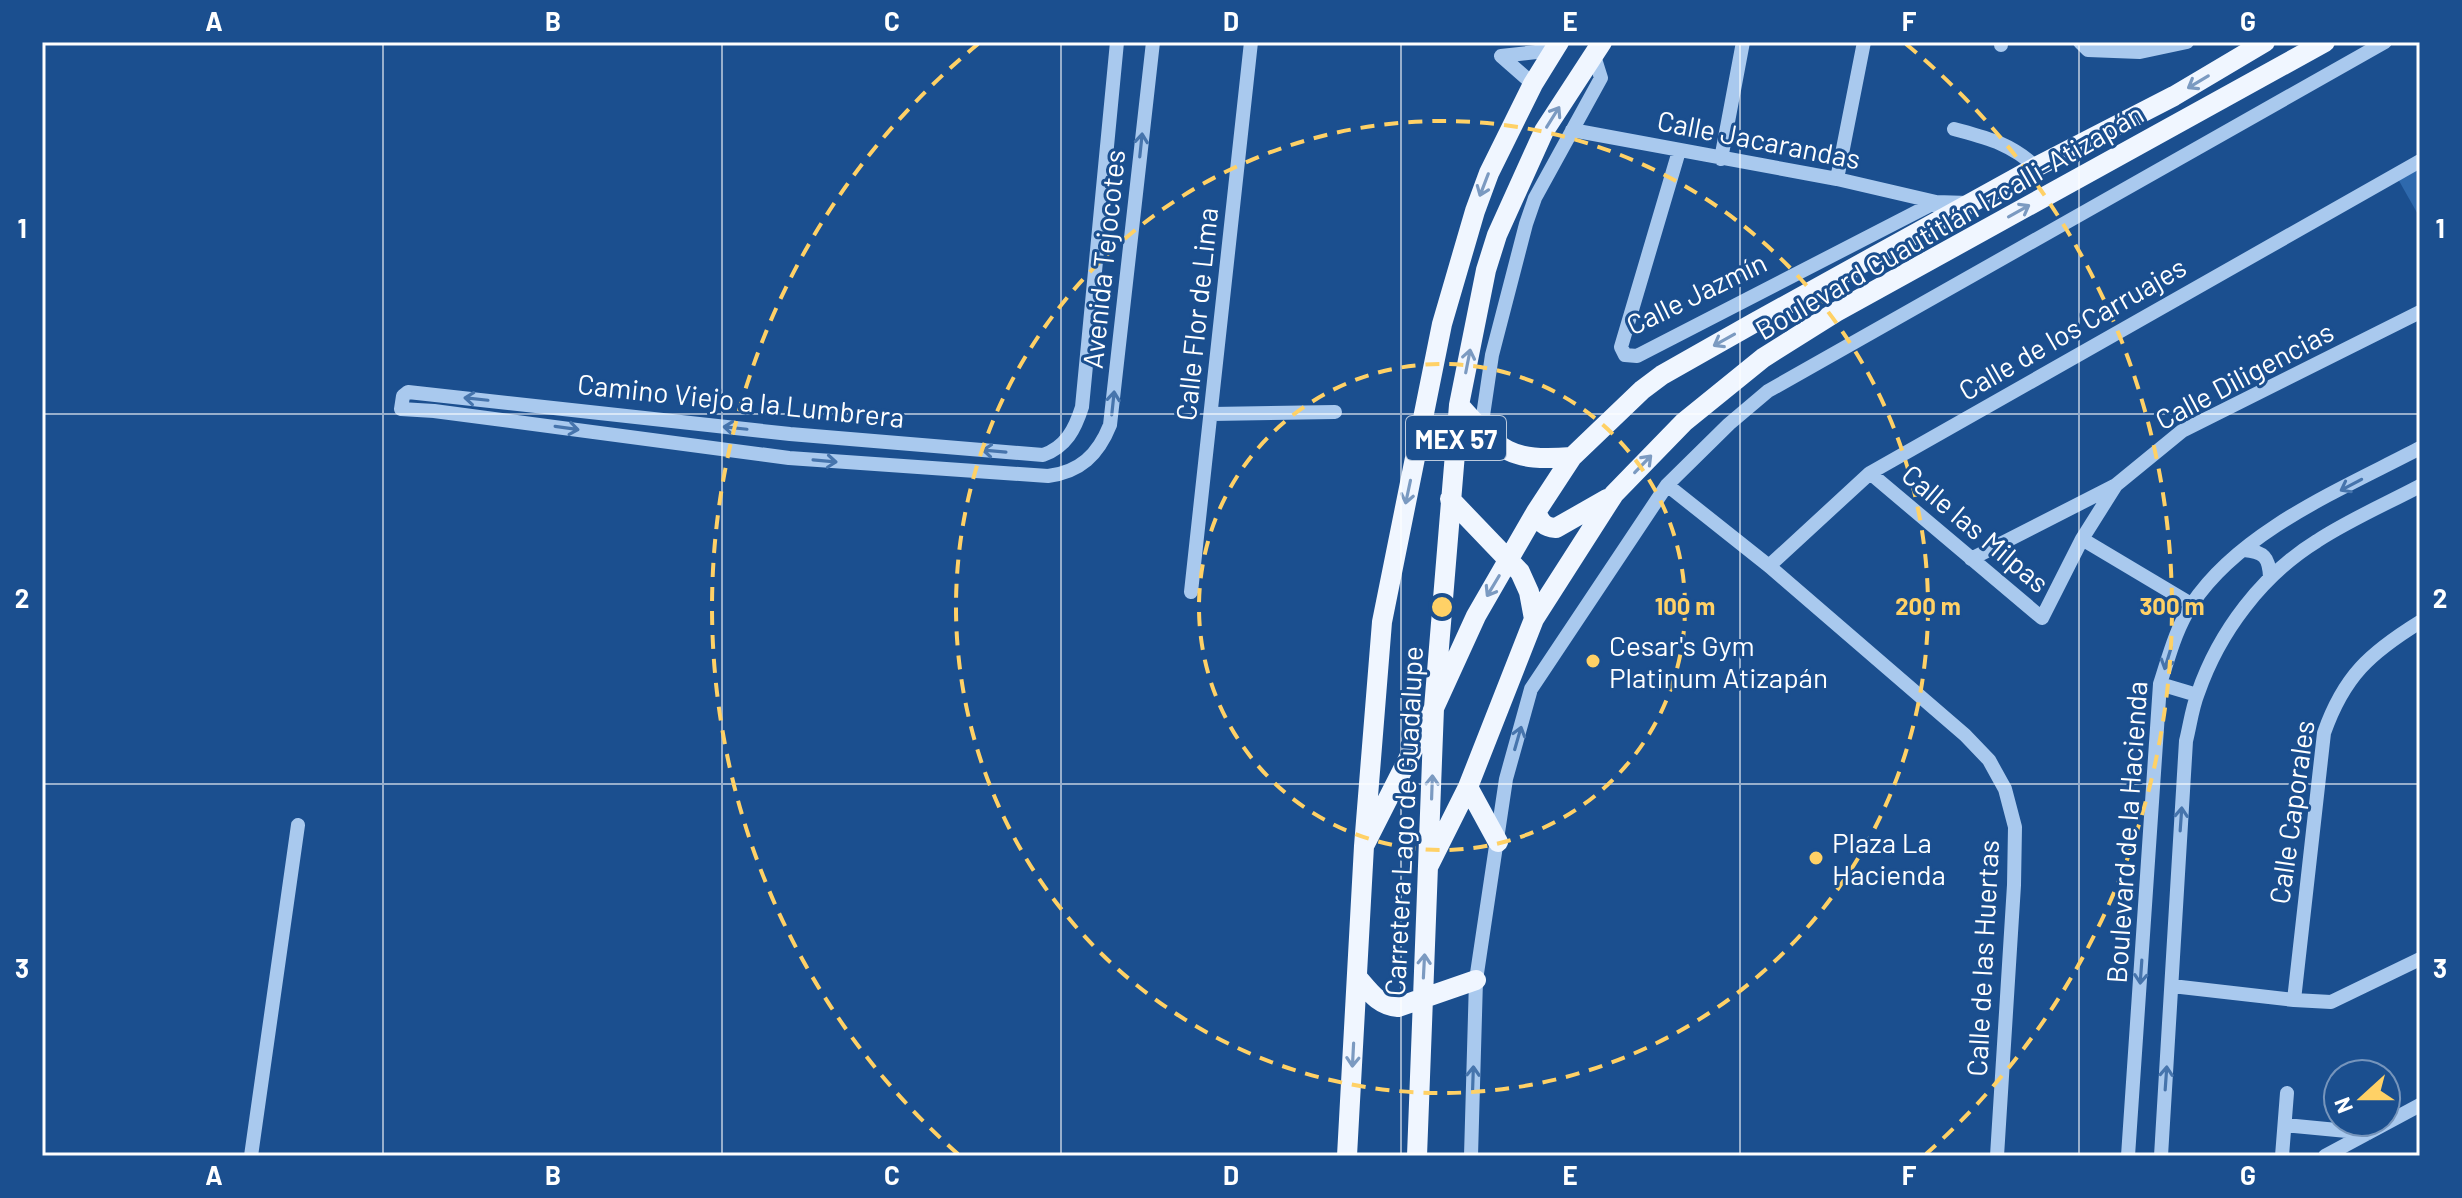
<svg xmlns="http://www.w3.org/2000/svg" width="2462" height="1198" font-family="Barlow,sans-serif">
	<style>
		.green { fill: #2e69ad }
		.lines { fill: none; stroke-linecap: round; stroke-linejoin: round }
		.minor { stroke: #a9c9ee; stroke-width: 14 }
		.major { stroke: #f0f6ff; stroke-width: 20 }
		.oneway { stroke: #7b9ac1 }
		.oneway2 { stroke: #4674ac }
		.grid { fill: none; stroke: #fff; stroke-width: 2; stroke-opacity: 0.55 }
		.ring { fill: none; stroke: #ffd166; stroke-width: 4; stroke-dasharray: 14 10 }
		.poi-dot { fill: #ffd166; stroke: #1b4f8f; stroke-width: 3 }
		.labels { text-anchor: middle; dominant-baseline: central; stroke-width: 6; stroke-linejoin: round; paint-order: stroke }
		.shield { fill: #1b4f8f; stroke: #bbcadd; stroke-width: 2 }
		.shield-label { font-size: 26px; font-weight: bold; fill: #fff }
		.street-label { font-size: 28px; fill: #fff; stroke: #1b4f8f }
		.poi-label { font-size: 28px; fill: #fff; stroke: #1b4f8f; text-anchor: start }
		.centre { fill: #ffd166; stroke: #1b4f8f; stroke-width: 4 }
		.ring-label { font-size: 24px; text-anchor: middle; font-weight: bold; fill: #ffd166; stroke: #1b4f8f; stroke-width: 6; stroke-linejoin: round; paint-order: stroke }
		.neatline { fill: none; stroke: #fff; stroke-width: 3 }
		.grid-label { font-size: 26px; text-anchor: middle; font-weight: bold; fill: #fff }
	</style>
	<rect width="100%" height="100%" fill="#1b4f8f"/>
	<!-- green -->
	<path class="green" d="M 2420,168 L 2420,218 L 2398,179 Z"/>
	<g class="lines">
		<!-- minor -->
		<path class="minor" d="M 1117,42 L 1082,407 C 1075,429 1066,447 1043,455 L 790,434 L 408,392 L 403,396 L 401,409 L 434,411 L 789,458 L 1048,476 C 1080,472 1098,455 1110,425 L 1153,42
			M 2080,42 L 2088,50 L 2140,52 L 2187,42
			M 2001,45 L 2001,42
			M 1501,56 L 1554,50
			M 1501,56 L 1533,84
			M 1954,129 C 1987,138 2010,143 2036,167
			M 1572,130 L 1837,179 L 1936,202 L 1968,203
			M 1679,151 L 1621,347 L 1625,355 L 1637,356 L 1936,202 L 1945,217
			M 1721,159 L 1743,42
			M 1837,179 L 1864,42
			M 1212,414 L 1335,412
			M 1481,429 L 1492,355 L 1526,224 L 1535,198 L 1601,78 L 1596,62 L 1590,60
			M 1870,473 L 2042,618 L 2082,539 L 2116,485
			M 1667,485 L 1769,566 L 1965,735 L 1989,760 L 2005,789 L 2015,827 L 2014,885 L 1997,1156
			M 2082,539 L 2191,604
			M 2244,550 C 2264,552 2269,557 2270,577
			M 1971,559 L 2116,485 L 2182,431 L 2420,312
			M 1769,566 L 1870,473 L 2420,161
			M 1191,592 L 1251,42
			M 2160,684 L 2197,695
			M 2172,986 L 2294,1000 L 2331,1002 L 2420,959
			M 2294,1000 L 2324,733 C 2344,676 2370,653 2420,622
			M 2285,1125 L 2368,1133
			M 251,1156 L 298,825
			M 1471,1156 L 1476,980 L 1506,779 L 1531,689 L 1667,485 L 1729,424 L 1768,391 L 2385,42
			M 2128,1156 L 2160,684 C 2169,656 2176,628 2192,604 C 2241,530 2344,488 2420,448
			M 2161,1156 L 2186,741 C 2190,725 2192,708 2198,693 C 2219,632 2262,575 2317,541 C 2349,520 2386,504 2420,486
			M 2282,1156 L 2287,1093
			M 2325,1156 L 2420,1105"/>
		<!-- major -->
		<path class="major" d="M 1459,405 C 1500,451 1509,462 1572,457
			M 1450,499 L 1520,572 L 1529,592 L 1534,619
			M 1536,512 C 1541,523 1544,527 1556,528 L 1607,499
			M 1468,787 L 1498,842
			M 1364,846 L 1434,708 L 1476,616 L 1536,512 L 1572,457 L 1642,390 L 1662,375 L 1752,324 L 2036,167 L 2174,96 L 2265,42
			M 1429,865 L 1468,787 L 1534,619 L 1614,494 L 1684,422 L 1763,358 L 1836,312 L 2325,42
			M 1357,977 C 1370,992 1378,1005 1398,1007 L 1476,980
			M 1347,1156 L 1364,846 L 1382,622 L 1442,324 L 1475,211 L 1489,173 L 1533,84 L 1559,42
			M 1417,1156 L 1434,708 L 1459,405 L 1486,270 L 1497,235 L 1544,131 L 1602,42"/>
	</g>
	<!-- one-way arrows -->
	<defs><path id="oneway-shaft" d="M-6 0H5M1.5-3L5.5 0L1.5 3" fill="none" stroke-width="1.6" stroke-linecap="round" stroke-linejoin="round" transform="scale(2)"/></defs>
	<g class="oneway">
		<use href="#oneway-shaft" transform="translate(2198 82) rotate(149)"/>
		<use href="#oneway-shaft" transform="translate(1553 117) rotate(-58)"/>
		<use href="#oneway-shaft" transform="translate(1484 185) rotate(111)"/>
		<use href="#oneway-shaft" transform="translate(2019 211) rotate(-29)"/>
		<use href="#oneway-shaft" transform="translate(1724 340) rotate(151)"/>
		<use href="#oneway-shaft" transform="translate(1468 361) rotate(-79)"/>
		<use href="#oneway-shaft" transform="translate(1643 464) rotate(-46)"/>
		<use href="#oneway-shaft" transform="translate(1408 492) rotate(102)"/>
		<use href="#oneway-shaft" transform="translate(1493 586) rotate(121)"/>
		<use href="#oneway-shaft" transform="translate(1432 787) rotate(-88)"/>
		<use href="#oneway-shaft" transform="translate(1424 966) rotate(-87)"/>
		<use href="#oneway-shaft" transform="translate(1353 1055) rotate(93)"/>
	</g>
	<g class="oneway2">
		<use href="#oneway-shaft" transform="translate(1141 145) rotate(-84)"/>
		<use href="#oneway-shaft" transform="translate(476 399) rotate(-174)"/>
		<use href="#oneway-shaft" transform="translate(1113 403) rotate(-84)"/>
		<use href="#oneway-shaft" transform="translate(567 428) rotate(8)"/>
		<use href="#oneway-shaft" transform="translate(735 428) rotate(-174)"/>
		<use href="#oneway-shaft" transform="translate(994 451) rotate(-175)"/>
		<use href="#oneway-shaft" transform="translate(825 461) rotate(5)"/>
		<use href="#oneway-shaft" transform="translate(2351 485) rotate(152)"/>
		<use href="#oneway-shaft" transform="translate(2168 658) rotate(107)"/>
		<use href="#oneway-shaft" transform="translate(1518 738) rotate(-74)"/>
		<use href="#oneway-shaft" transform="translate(2181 819) rotate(-86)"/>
		<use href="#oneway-shaft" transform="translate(2141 972) rotate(94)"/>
		<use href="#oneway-shaft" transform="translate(1473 1078) rotate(-88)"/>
		<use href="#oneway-shaft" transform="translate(2166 1078) rotate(-86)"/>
	</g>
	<!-- grid -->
	<path class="grid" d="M 383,42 L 383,1156M 722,42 L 722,1156M 1061,42 L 1061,1156M 1401,42 L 1401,1156M 1740,42 L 1740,1156M 2079,42 L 2079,1156M 42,414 L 2420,414M 42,784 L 2420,784"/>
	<!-- distance rings -->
	<g class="ring">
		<circle cx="1442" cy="607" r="243"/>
		<circle cx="1442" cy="607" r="486"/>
		<path d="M958 1154A730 730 0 0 1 978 44M1906 44A730 730 0 0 1 1926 1154"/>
	</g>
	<!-- markers -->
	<g class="poi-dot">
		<circle cx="1593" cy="661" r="8"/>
		<circle cx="1816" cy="858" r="8"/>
	</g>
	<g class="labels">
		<!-- shield labels -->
		<rect class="shield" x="1406" y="416" width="100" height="44" rx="6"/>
		<g class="shield-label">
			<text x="1456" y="438">MEX 57</text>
		</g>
		<!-- street labels -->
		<g class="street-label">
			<text transform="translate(1759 139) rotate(11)">Calle Jacarandas</text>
			<text transform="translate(1949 221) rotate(-30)">Boulevard Cuautitlán Izcalli-Atizapán</text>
			<text transform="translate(1103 259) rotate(-84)">Avenida Tejocotes</text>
			<text transform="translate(1696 293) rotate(-26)">Calle Jazmín</text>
			<text transform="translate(1196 314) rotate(-84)">Calle Flor de Lima</text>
			<text transform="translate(2072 328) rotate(-30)">Calle de los Carruajes</text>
			<text transform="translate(2244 375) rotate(-28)">Calle Diligencias</text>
			<text transform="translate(741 400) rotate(6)">Camino Viejo a la Lumbrera</text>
			<text transform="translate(1976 528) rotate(40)">Calle las Milpas</text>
			<text transform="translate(2291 812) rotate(-82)">Calle Caporales</text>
			<text transform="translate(1403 821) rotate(-87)">Carretera Lago de Guadalupe</text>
			<text transform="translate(2126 832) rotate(-86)">Boulevard de la Hacienda</text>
			<text transform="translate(1982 958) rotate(-87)">Calle de las Huertas</text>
		</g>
		<!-- poi labels -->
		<g class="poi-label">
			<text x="1609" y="645">Cesar's Gym<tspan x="1609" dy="32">Platinum Atizapán</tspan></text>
			<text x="1832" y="842">Plaza La<tspan x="1832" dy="32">Hacienda</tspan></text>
		</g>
	</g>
	<circle cx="1442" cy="607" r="12" class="centre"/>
	<g class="ring-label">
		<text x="1685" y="615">100 m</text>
		<text x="1928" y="615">200 m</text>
		<text x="2172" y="615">300 m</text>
	</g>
	<!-- border -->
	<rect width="2462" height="1198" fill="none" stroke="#1b4f8f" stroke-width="88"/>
	<!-- north arrow -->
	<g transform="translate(2362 1098) rotate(249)"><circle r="38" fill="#1b4f8f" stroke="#7695bc" stroke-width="2"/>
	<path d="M0-6L14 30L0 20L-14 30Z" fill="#ffd166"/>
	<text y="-12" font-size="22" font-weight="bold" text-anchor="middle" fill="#ffffff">N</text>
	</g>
	<rect x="44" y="44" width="2374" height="1110" class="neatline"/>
	<g class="grid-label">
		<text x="214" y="31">A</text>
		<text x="553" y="31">B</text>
		<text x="892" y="31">C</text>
		<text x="1231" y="31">D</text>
		<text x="1570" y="31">E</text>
		<text x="1909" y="31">F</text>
		<text x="2248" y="31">G</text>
		<text x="22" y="238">1</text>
		<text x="2440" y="238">1</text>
		<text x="22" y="608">2</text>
		<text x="2440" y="608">2</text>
		<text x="22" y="978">3</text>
		<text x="2440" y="978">3</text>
		<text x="214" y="1185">A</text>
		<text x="553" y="1185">B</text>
		<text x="892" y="1185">C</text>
		<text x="1231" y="1185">D</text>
		<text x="1570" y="1185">E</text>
		<text x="1909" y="1185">F</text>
		<text x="2248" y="1185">G</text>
	</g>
</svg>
